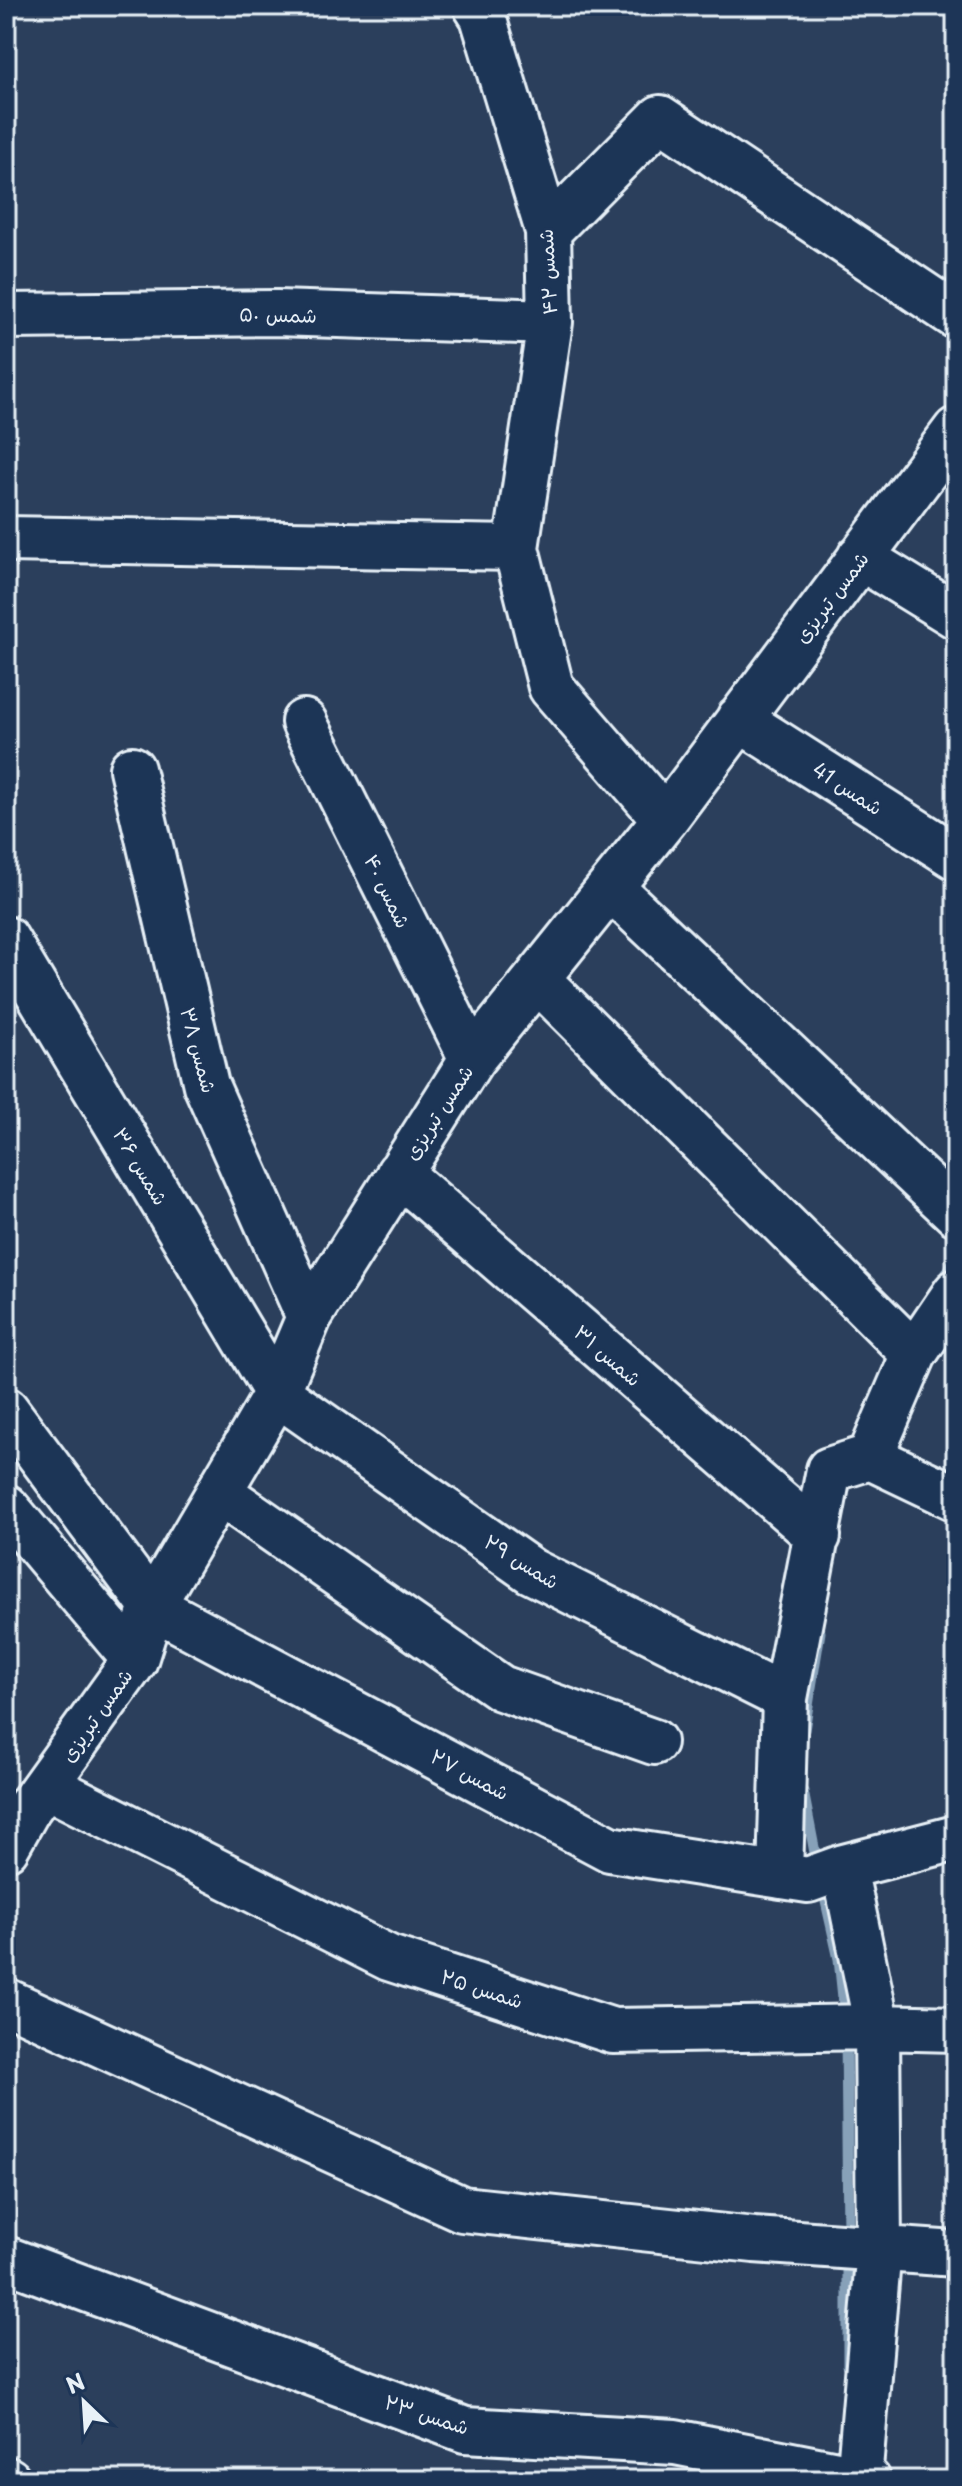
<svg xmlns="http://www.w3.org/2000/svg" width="962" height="2486" font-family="'Playpen Sans','Playpen Sans Arabic',sans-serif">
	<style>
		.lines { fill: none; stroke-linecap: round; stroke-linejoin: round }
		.stream { stroke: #87a1b9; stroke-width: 11 }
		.minor-casing { stroke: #e8f1f8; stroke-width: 50 }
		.minor { stroke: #1d3557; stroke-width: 44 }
		.labels { text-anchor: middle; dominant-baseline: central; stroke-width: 6; stroke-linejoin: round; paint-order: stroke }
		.street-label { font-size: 20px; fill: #e8f1f8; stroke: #1d3557 }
	</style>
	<rect width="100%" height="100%" fill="#2b3f5c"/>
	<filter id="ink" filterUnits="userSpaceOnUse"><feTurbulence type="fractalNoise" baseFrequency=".0125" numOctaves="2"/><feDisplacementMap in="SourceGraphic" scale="16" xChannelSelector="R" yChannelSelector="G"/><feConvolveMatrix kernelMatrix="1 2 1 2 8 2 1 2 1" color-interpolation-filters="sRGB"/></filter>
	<g filter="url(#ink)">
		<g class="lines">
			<!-- stream -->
			<path class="stream" d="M 941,1284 L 956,1257
				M 804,1730 L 820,1632
				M 803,1791 L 818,1868
				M 822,1884 L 839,1959 L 845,2017
				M 846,2034 L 848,2237
				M 848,2254 L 848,2365"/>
			<!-- minor casing -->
			<g class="minor-casing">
				<path id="minor" d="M 548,231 L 660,118 L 956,316
					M 6,316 L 277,313 L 550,322
					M 6,539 L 516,548 L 550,322 L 548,231 L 483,17 L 476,6
					M 516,548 L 551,687 L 665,819
					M 860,557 L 956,616
					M 739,719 L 956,857
					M 304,722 L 472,1059
					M 132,769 L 206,1085 L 309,1317
					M 611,888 L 956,1213
					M 6,939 L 277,1393 L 531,1571 L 785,1698
					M 537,979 L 914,1354
					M 399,1173 L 818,1536
					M 6,1410 L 152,1606 L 610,1849 L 808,1880 L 844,1867 L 956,1838
					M 870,1457 L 914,1354 L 956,1292
					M 219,1492 L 501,1688 L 654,1742
					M 6,1507 L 135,1660
					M 47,1786 L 389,1958 L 613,2031 L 877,2027 L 956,2029
					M 6,1848 L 28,1809 L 135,1660 L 152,1606 L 277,1393 L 309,1317 L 472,1059 L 665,819 L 956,430
					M 844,1867 L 877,2027 L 879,2248 L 859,2480
					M 780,1876 L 785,1698 L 829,1470 L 870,1457 L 956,1498
					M 6,2001 L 462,2209 L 754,2240 L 956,2254
					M 6,2259 L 465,2430 L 675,2442 L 868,2480
					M 6,2479 L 8,2480"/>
			</g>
			<!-- minor -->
			<use href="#minor" class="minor"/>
		</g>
	</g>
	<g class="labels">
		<!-- street labels -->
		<g class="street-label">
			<text transform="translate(547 272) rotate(-93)">شمس ۴۲</text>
			<text transform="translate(278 314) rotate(1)">شمس ۵۰</text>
			<text transform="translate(831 597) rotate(-53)">شمس تبریزی</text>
			<text transform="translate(848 788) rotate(33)">شمس 41</text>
			<text transform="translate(388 891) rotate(64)">شمس ۴۰</text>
			<text transform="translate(199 1050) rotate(75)">شمس ۳۸</text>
			<text transform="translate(438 1112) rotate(-57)">شمس تبریزی</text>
			<text transform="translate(141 1166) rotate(59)">شمس ۳۶</text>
			<text transform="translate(608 1355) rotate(41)">شمس ۳۱</text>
			<text transform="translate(522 1561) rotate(32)">شمس ۲۹</text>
			<text transform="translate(96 1715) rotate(-55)">شمس تبریزی</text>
			<text transform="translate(470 1774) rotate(28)">شمس ۲۷</text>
			<text transform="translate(482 1988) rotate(18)">شمس ۲۵</text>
			<text transform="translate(427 2414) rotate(18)">شمس ۲۳</text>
		</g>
	</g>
	<!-- margin -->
	<rect width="962" height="2486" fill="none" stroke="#1d3557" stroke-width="32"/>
	<rect x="16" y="16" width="930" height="2454" fill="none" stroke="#e8f1f8" stroke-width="3" filter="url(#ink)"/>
	<!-- north arrow -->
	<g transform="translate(84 2402) rotate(335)" stroke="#1d3557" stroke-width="6" paint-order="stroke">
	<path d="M0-6L14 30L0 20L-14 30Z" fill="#e8f1f8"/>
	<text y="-12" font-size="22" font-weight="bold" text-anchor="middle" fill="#e8f1f8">N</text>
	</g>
</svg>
